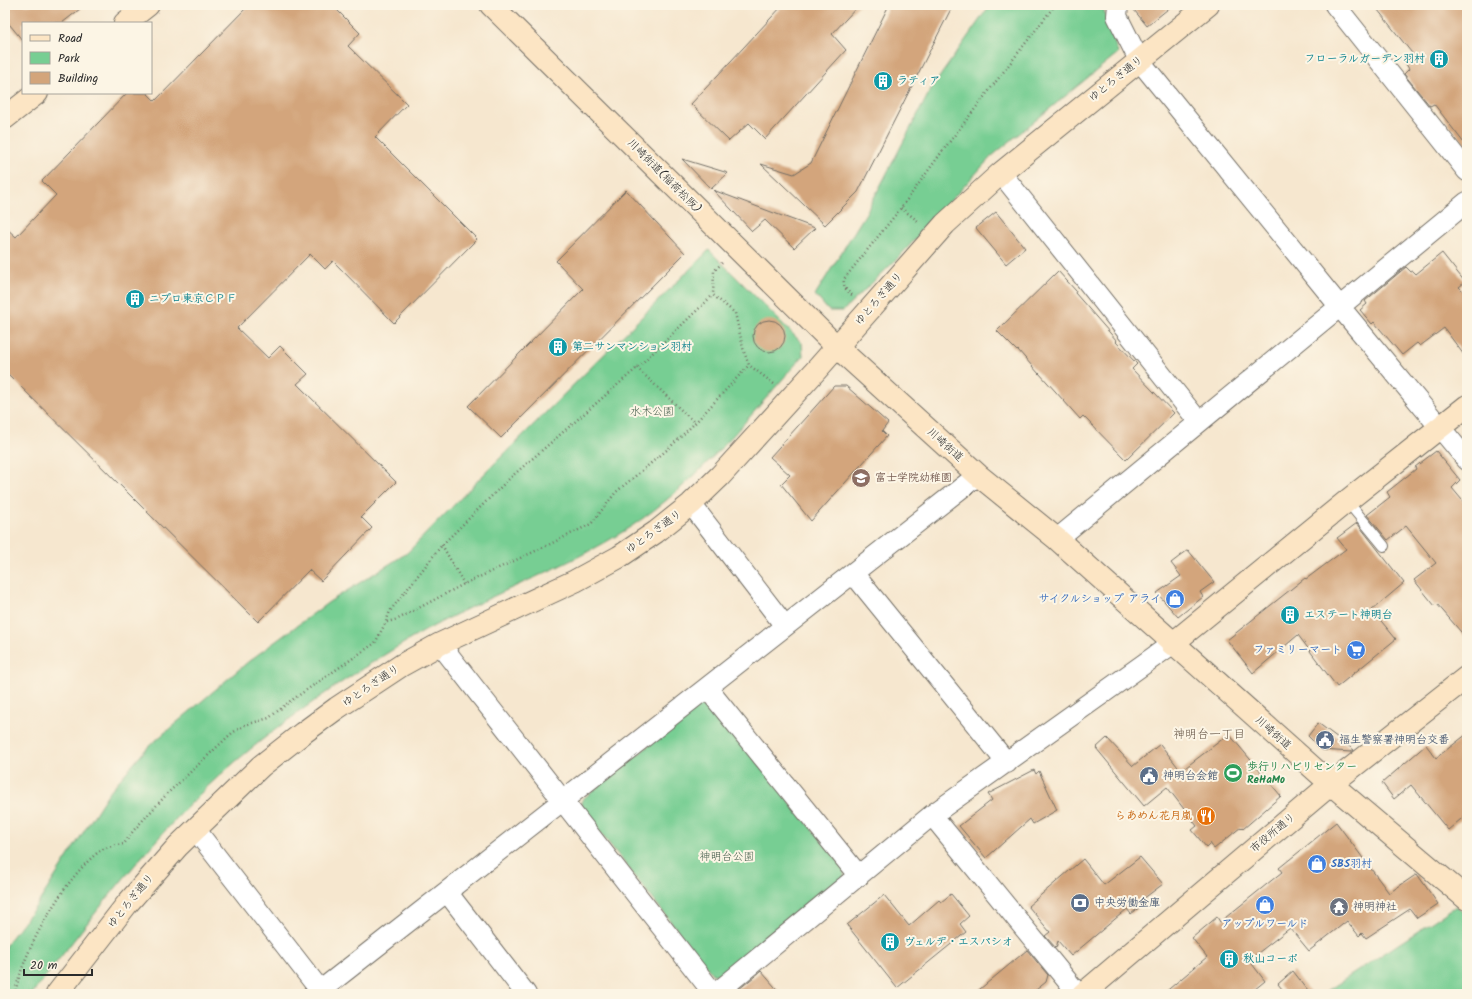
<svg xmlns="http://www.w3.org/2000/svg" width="1472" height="999" font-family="Kalam,'Klee One',sans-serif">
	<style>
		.green { fill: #77ce93; stroke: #517c5f }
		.building { fill: #d3a57b }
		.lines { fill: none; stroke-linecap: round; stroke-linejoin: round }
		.lane-casing { stroke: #726d64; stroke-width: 12 }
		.street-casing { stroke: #726d64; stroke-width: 22 }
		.secondary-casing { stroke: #726d64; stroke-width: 24 }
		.path { stroke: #726d64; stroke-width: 2.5; stroke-dasharray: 1 3; stroke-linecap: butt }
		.lane { stroke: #fff; stroke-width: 10 }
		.street { stroke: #fff; stroke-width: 20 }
		.secondary { stroke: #fce5c4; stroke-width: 22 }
		.labels { text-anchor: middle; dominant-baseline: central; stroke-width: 4; stroke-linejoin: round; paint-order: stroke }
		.culture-label { font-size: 11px; font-weight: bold; fill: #0d838f; stroke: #fcf5e5; text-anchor: start }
		.street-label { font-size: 11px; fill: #2b2b2b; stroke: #fcf5e5 }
		.park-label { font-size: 11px; fill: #425c4a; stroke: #fcf5e5 }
		.education-label { font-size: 11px; font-weight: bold; fill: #785e54; stroke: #fcf5e5; text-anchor: start }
		.shop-label { font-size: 11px; font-weight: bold; fill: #366cbe; stroke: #fcf5e5; text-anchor: end }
		.service-label { font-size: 11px; font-weight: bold; fill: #4e5e75; stroke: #fcf5e5; text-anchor: start }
		.leisure-label { font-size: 11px; font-weight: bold; fill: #27864d; stroke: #fcf5e5; text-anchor: start }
		.food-label { font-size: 11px; font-weight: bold; fill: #c56008; stroke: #fcf5e5; text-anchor: end }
		.worship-label { font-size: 11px; font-weight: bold; fill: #5b616d; stroke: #fcf5e5; text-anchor: start }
		.neighbourhood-label { font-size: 12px; fill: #665647; stroke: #fcf5e5 }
	</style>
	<rect width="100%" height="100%" fill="#fcf5e5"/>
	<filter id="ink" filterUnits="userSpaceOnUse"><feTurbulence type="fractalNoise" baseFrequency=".025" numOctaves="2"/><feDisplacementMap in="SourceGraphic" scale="8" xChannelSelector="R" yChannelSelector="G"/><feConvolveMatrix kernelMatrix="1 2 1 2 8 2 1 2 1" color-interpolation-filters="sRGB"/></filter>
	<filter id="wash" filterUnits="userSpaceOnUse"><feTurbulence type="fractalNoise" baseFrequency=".012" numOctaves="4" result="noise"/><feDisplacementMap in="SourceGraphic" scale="16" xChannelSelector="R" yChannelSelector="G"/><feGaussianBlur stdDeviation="0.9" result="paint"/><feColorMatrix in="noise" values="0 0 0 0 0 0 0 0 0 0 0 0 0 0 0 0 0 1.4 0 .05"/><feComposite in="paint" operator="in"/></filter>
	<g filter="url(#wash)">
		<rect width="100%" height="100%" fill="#f6e7cf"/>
		<!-- green -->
		<path class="green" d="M 990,5 L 1105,5 L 1104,11 L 1118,53 L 992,156 L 897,259 L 843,311 L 829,311 L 815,295 L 866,213 L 931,89 Z
			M 709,250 L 802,343 L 803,356 C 752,413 704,475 642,519 C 586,559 522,581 461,612 C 416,634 372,662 330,690 C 287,720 244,752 206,788 C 142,851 87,923 32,994 L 5,994 L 5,946 L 37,905 L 109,792 L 148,747 L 249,661 L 329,602 L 407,553 L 497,461 Z
			M 699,705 L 713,707 L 844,868 L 844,882 L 724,976 L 712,974 L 581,808 L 583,799 Z
			M 1456,906 L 1467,916 L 1467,994 L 1329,994 L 1327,991 Z"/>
		<g id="blocks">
			<!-- building -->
			<path class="building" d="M 5,5 L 85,5 L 62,23 L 23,23 L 23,41 L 5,19 Z
				M 249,5 L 332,5 L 360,33 L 348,46 L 407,104 L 375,137 L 477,239 L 394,323 L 333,261 L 325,269 L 310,254 L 237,328 L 268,358 L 280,346 L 308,374 L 297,384 L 396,482 L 361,517 L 372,528 L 321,581 L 309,570 L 258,622 L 5,371 L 5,227 L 16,237 L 56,195 L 42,181 L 127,93 L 147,93 L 155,101 Z
				M 783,5 L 859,5 L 832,34 L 846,50 L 765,139 L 749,123 L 729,141 L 691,104 Z
				M 889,5 L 953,5 L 858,192 L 825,225 L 761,164 L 794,174 L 811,163 Z
				M 1130,5 L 1173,5 L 1147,26 Z
				M 1374,5 L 1467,5 L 1467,147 L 1434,104 L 1430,106 L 1404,74 L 1409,69 L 1406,64 L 1415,57 Z
				M 682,159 L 728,173 L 711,189 Z
				M 626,190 L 685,253 L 501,438 L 468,406 L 583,289 L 556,261 Z
				M 713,190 L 774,213 L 815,228 L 794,248 L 765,220 L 752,231 Z
				M 996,212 L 1025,248 L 1006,264 L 976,228 Z
				M 1442,253 L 1465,282 L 1459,287 L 1467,295 L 1467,359 L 1444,328 L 1420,346 L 1417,343 L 1402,355 L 1374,322 L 1372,324 L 1360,310 L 1367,304 L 1365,301 L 1406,267 L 1411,272 L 1413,271 L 1416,274 Z
				M 1058,271 L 1076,291 L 1075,293 L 1117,341 L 1116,342 L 1137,364 L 1132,369 L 1174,413 L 1126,460 L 1083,416 L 1080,419 L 1039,373 L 1039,374 L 1018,350 L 1017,351 L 997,331 Z
				M753 336a16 16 0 1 1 32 0a16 16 0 1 1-32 0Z
				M 834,386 L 846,386 L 888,423 L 882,431 L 887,436 L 811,521 L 781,484 L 790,475 L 770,457 Z
				M 1436,451 L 1460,480 L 1452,488 L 1467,506 L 1467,639 L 1437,604 L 1435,606 L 1414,580 L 1436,563 L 1406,526 L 1388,540 L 1367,515 L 1390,497 L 1387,492 L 1416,469 L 1415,467 Z
				M 1357,523 L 1404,583 L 1372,610 L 1396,639 L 1337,687 L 1298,635 L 1253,673 L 1227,640 L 1305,578 L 1306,579 L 1346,549 L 1337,538 Z
				M 1188,550 L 1214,582 L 1200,592 L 1203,597 L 1178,617 L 1157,593 L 1181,576 L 1171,563 Z
				M 1318,723 L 1354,750 L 1351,752 L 1322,750 L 1308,736 Z
				M 1229,734 L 1281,796 L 1243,829 L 1241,827 L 1214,849 L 1210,843 L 1206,847 L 1192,830 L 1197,826 L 1167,787 L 1144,806 L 1096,748 L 1107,738 L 1133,766 L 1160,744 L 1181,771 Z
				M 1467,734 L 1467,814 L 1448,830 L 1411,785 L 1394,799 L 1382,783 L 1426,745 L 1436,758 Z
				M 1034,770 L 1036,774 L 1039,771 L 1057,810 L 1033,824 L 1030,819 L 986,858 L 959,826 L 992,800 L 988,794 Z
				M 1336,822 L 1389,893 L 1417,874 L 1438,904 L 1417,918 L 1410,909 L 1366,938 L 1362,933 L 1359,936 L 1347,921 L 1309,951 L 1290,928 L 1249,960 L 1265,981 L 1249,994 L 1163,994 L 1207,957 L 1192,938 L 1217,917 L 1220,922 L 1282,872 L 1279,868 Z
				M 1140,857 L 1163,884 L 1143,899 L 1146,902 L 1131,914 L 1127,909 L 1071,956 L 1058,941 L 1056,948 L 1045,936 L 1050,932 L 1028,906 L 1083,859 L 1104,885 Z
				M 951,894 L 969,916 L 960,924 L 966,932 L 897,988 L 847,925 L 884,895 L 909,926 L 939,900 L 941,902 Z
				M 1027,950 L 1048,975 L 1046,982 L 1031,994 L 974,994 Z
				M 761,971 L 781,994 L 733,994 L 760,972 Z
				M 1293,971 L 1311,994 L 1286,994 L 1278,984 Z"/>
		</g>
	</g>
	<g filter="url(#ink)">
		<use href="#blocks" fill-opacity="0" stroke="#726d64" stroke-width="1"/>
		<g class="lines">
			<!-- lane casing -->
			<g class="lane-casing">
				<path id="lane" d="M 1347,501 L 1384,546"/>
			</g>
			<!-- street casing -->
			<g class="street-casing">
				<path id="street" d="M 1118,5 L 1117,16 L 1139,60 L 1340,307 L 1467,460
					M 1335,5 L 1467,171
					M 1001,173 L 1199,422
					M 691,504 L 785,626
					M 1057,539 L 1467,202
					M 853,573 L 1007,763
					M 440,644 L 714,994
					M 707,688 L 859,876
					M 932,815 L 1078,994
					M 195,829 L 323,994
					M 447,892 L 526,994
					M 316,994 L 978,475
					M 715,994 L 932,815 L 1172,644"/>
			</g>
			<!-- secondary casing -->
			<g class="secondary-casing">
				<path id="secondary" d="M 491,5 L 837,347 L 978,475 L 1057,539 L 1331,784 L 1467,899
					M 125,23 L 148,5
					M 5,118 L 37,93
					M 1172,644 L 1347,501 L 1467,406
					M 57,994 L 127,904 L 178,846 L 261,766 L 303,733 L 337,708 L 402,665 L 440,644 L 575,581 L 619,557 L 656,532 L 691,504 L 720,476 L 819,367 L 945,224 L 1001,173 L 1208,5
					M 1083,994 L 1331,784 L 1467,677"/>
			</g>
			<!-- path -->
			<path class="path" d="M 901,208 L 918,221
				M 722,263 L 714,271 L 713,295 L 735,313 L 744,352 L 749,365 L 774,384
				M 852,295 C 846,290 843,287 844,279 L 901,208 L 944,149 L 1055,5
				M 637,368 L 695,423
				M 442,545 L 464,584
				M 387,622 L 398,619 L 464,584 L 542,548 L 591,524 L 616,492 L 668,449 L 695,423 L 749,365
				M 15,994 C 22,952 66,875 100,851 C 107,846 117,845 124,844 L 133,831 L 168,793 L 232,733 L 245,725 L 269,718 L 289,702 L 375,643 L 386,622 L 390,611 L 442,545 L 510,478 L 637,368 L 713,295"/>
			<!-- lane -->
			<use href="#lane" class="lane"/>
			<!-- street -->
			<use href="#street" class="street"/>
			<!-- secondary -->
			<use href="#secondary" class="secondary"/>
		</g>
	</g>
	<!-- icons -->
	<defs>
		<g id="building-disc" transform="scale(1)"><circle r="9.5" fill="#0f9aa8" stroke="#fcf5e5"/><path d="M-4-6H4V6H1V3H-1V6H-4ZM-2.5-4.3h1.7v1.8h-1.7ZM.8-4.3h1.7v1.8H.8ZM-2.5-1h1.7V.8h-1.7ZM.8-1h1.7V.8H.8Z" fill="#fff"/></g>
		<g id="school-disc" transform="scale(1)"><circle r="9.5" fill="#8d6e63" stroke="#fcf5e5"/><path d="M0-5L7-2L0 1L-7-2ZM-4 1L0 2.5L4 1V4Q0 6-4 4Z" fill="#fff"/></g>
		<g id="shop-disc" transform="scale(1)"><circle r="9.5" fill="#3f7fe0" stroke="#fcf5e5"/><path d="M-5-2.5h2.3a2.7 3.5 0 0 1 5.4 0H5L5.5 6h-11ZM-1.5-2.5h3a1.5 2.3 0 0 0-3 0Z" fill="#fff"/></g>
		<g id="supermarket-disc" transform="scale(1)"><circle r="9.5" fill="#3f7fe0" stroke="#fcf5e5"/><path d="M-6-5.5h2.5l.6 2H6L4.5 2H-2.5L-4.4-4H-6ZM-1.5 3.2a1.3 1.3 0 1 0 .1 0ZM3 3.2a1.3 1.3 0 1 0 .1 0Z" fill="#fff"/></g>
		<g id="civic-disc" transform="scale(1)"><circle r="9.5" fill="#5c6f8a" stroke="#fcf5e5"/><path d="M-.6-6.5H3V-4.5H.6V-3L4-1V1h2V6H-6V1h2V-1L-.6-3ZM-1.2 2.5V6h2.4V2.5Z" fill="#fff"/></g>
		<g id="stadium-disc" transform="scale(1)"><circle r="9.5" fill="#2e9e5b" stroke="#fcf5e5"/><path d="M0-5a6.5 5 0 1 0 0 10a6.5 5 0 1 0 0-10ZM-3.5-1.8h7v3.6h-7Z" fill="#fff"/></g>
		<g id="restaurant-disc" transform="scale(1)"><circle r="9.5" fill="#e8710a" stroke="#fcf5e5"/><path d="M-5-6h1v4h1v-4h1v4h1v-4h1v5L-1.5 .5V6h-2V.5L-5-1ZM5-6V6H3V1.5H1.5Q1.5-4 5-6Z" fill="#fff"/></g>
		<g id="bank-disc" transform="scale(1)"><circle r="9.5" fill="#5c6f8a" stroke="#fcf5e5"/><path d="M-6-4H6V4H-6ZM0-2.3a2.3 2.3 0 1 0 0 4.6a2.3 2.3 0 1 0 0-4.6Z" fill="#fff"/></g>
		<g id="temple-disc" transform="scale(1)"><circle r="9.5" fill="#6b7280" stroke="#fcf5e5"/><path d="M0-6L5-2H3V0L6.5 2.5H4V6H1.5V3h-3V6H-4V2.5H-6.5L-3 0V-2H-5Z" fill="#fff"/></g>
	</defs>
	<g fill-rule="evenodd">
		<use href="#building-disc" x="1439" y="59"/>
		<use href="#building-disc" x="883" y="81"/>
		<use href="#building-disc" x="135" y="299"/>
		<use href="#building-disc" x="558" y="347"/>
		<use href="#school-disc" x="861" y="478"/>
		<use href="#shop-disc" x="1175" y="599"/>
		<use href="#building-disc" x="1290" y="615"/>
		<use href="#supermarket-disc" x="1356" y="650"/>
		<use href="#civic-disc" x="1325" y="740"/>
		<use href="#stadium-disc" x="1233" y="773"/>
		<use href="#civic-disc" x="1149" y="776"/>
		<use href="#restaurant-disc" x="1206" y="816"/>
		<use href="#shop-disc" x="1317" y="864"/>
		<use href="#bank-disc" x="1080" y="903"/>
		<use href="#shop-disc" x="1265" y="905"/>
		<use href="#temple-disc" x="1339" y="907"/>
		<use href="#building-disc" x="890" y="942"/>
		<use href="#building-disc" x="1229" y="959"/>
	</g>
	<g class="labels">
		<!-- culture labels -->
		<g class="culture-label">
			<text x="1425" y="59" text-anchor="end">フローラルガーデン羽村</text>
			<text x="897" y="81">ラティア</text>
			<text x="149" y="299">ニプロ東京ＣＰＦ</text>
			<text x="572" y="347">第二サンマンション羽村</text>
			<text x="1304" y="615">エステート神明台</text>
			<text x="904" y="942">ヴェルデ・エスパシオ</text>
			<text x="1243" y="959">秋山コーポ</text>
		</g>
		<!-- street labels -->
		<g class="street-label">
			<text transform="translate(1116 79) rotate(-39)">ゆとろぎ通り</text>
			<text transform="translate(664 176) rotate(45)">川崎街道(稲荷松阪)</text>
			<text transform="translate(879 299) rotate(-49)">ゆとろぎ通り</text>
			<text transform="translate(945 445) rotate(42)">川崎街道</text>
			<text transform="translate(654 532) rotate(-36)">ゆとろぎ通り</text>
			<text transform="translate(371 686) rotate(-34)">ゆとろぎ通り</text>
			<text transform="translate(1273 733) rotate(42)">川崎街道</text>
			<text transform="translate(1273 833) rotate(-40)">市役所通り</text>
			<text transform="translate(131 901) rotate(-51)">ゆとろぎ通り</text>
		</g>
		<!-- park labels -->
		<g class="park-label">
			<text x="652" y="412">水木公園</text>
			<text x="727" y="857">神明台公園</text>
		</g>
		<!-- education labels -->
		<g class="education-label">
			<text x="875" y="478">富士学院幼稚園</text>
		</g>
		<!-- shop labels -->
		<g class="shop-label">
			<text x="1161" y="599">サイクルショップ アライ</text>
			<text x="1342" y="650">ファミリーマート</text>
			<text x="1331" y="864" text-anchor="start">SBS羽村</text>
			<text x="1265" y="924" text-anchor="middle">アップルワールド</text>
		</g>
		<!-- service labels -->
		<g class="service-label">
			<text x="1339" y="740">福生警察署神明台交番</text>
			<text x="1163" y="776">神明台会館</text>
			<text x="1094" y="903">中央労働金庫</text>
		</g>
		<!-- leisure labels -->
		<g class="leisure-label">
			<text x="1247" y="767">歩行リハビリセンター<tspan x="1247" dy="13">ReHaMo</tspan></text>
		</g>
		<!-- food labels -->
		<g class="food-label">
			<text x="1192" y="816">らあめん花月嵐</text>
		</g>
		<!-- worship labels -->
		<g class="worship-label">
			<text x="1353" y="907">神明神社</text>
		</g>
		<!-- neighbourhood labels -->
		<g class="neighbourhood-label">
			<text x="1209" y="734">神明台一丁目</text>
		</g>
	</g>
	<!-- margin -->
	<rect width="1472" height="999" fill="none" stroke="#fcf5e5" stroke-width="20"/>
	<!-- legend -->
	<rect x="22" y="22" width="130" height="72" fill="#fcf5e5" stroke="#a8a49b"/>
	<rect x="30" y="35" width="20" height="6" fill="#fce5c4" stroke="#a8a49b"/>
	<text x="58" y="42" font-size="12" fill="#2b2b2b">Road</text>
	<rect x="30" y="52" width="20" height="12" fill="#77ce93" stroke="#a8a49b"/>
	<text x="58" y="62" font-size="12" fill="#2b2b2b">Park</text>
	<rect x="30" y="72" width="20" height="12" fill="#d3a57b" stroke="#a8a49b"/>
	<text x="58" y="82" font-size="12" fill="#2b2b2b">Building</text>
	<!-- scale -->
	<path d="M24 969v6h68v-6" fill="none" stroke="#2b2b2b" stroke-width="2"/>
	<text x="30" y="969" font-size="12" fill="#2b2b2b" stroke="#fcf5e5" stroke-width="3" paint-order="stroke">20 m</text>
</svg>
